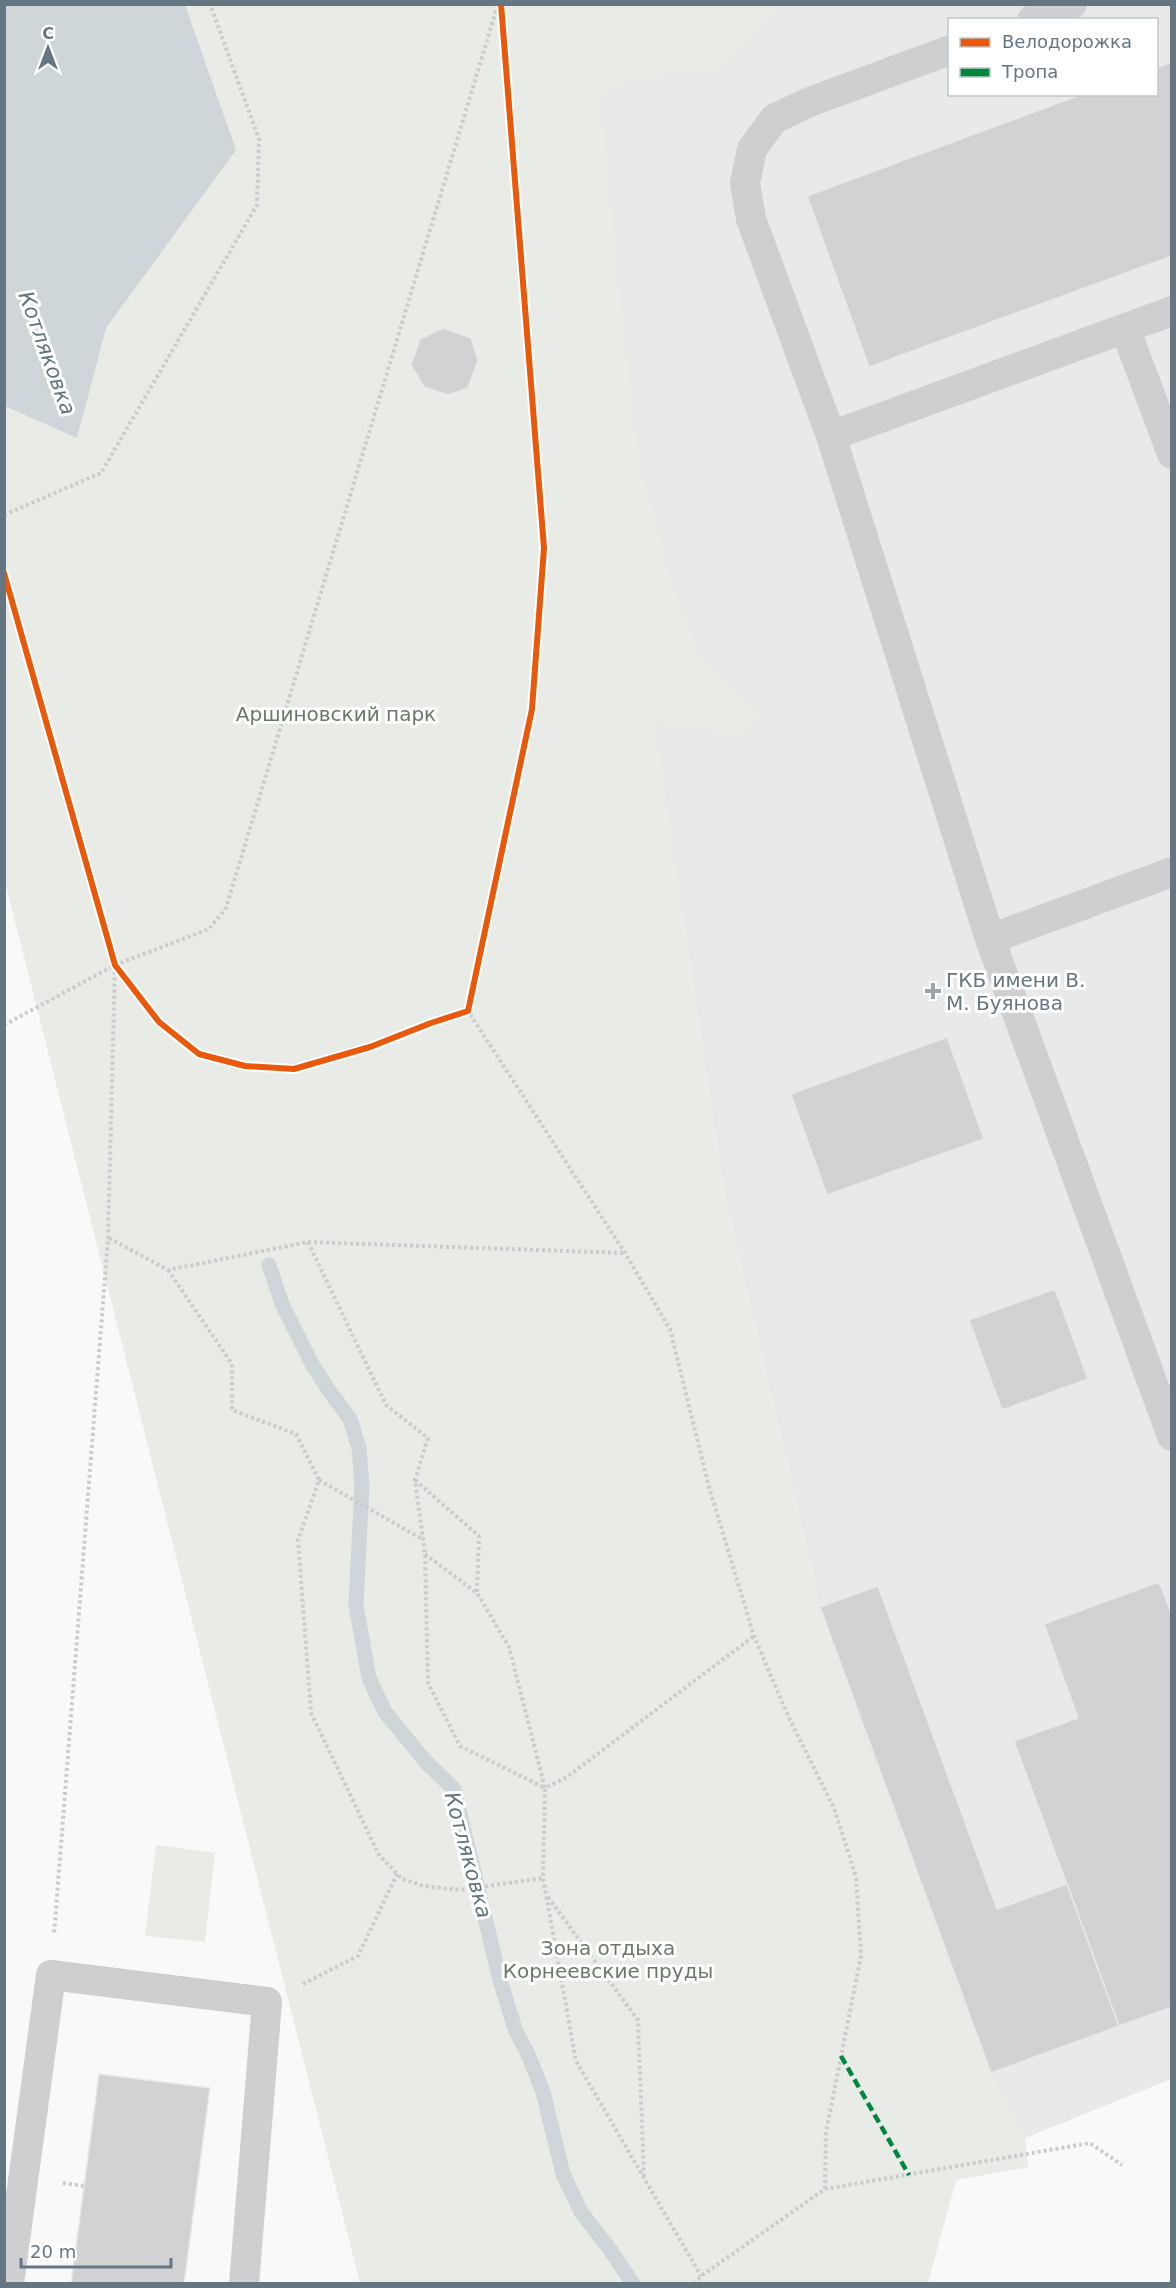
<svg xmlns="http://www.w3.org/2000/svg" width="1176" height="2288" font-family="'DejaVu Sans',sans-serif">
	<style>
		.built { fill: #e8e9e9; fill-rule: evenodd }
		.green { fill: #e8ebe6 }
		.water { fill: #ced6d9 }
		.lines { fill: none; stroke-linecap: round; stroke-linejoin: round }
		.stream { stroke: #ced6d9; stroke-width: 15 }
		.building { fill: #d0d2d3; stroke: #e8e8e8; stroke-width: 1.5 }
		.path { stroke: #cbcccd; stroke-width: 4; stroke-dasharray: 3 3; stroke-linecap: butt }
		.lane { stroke: #cecfd0; stroke-width: 30 }
		.quiet { stroke: #00873e; stroke-width: 4.5; stroke-dasharray: 9 4.5; stroke-linecap: butt }
		.cycleway-casing { stroke: #fff; stroke-width: 10 }
		.cycleway { stroke: #e8590c; stroke-width: 6 }
		.poi-dot { fill: #99a4ac; stroke: #fff; stroke-width: 2 }
		.labels { text-anchor: middle; dominant-baseline: central; stroke-width: 6; stroke-linejoin: round; paint-order: stroke }
		.park-label { font-size: 20px; fill: #687a64; stroke: #fff }
		.poi-label { font-size: 20px; fill: #657683; stroke: #fff; text-anchor: start }
		.water-label { font-size: 21px; font-style: italic; fill: #60757c; stroke: #fff }
	</style>
	<rect width="100%" height="100%" fill="#f9f9f9"/>
	<!-- built -->
	<path class="built" d="M 547,5 L 1171,5 L 1171,2079 L 1025,2138 L 991,2073 L 820,1607 L 724,1194 ZM 950,20 L 1156,20 L 1156,94 L 950,94 Z"/>
	<!-- green -->
	<path class="green" d="M 4,5 L 780,5 L 720,72 L 634,78 L 601,96 L 623,321 L 640,462 L 673,584 L 700,655 L 763,716 L 738,737 L 654,722 L 724,1194 L 820,1607 L 991,2072 L 1025,2138 L 1028,2167 L 956,2180 L 928,2283 L 360,2283 L 5,882 Z
		M 156,1845 L 215,1853 L 205,1942 L 145,1936 Z"/>
	<!-- water -->
	<path class="water" d="M 5,4 L 185,5 L 236,150 L 106,328 L 77,438 L 5,406 Z"/>
	<g class="lines">
		<!-- stream -->
		<path class="stream" d="M 269,1265 L 282,1304 L 312,1364 L 328,1389 L 350,1419 L 359,1448 L 362,1485 L 356,1605 L 369,1678 L 385,1712 L 426,1762 L 454,1789 L 500,1980 L 515,2029 L 528,2054 L 543,2092 L 563,2174 L 581,2212 L 609,2248 L 633,2284"/>
	</g>
	<!-- building -->
	<path class="building" d="M 1172,62 L 1172,256 L 869,367 L 807,196 L 1083,94 L 1156,94 L 1156,68 Z
		M 443,328 L 471,338 L 478,360 L 468,388 L 448,395 L 424,387 L 411,365 L 420,339 Z
		M 947,1037 L 984,1139 L 827,1195 L 791,1094 Z
		M 1055,1289 L 1088,1379 L 1002,1410 L 969,1320 Z
		M 1159,1582 L 1172,1615 L 1172,2007 L 1119,2026 L 1014,1741 L 1078,1718 L 1044,1624 Z
		M 878,1586 L 997,1909 L 1067,1884 L 1119,2026 L 991,2073 L 820,1607 Z
		M 99,2074 L 210,2088 L 184,2284 L 71,2284 Z"/>
	<g class="lines">
		<!-- path -->
		<path class="path" d="M 501,4 L 544,548 L 532,709 L 468,1011 L 625,1253 L 670,1329 L 709,1487 L 754,1636 L 789,1718 L 834,1808 L 856,1877 L 861,1956 L 826,2132 L 825,2189
			M 4,515 L 101,473 L 257,205 L 259,139 L 210,4
			M 4,573 L 115,965 L 108,1238 L 54,1935
			M 116,966 L 159,1022 L 199,1054 L 245,1066 L 294,1069 L 370,1047 L 431,1023 L 468,1011
			M 4,1025 L 115,965 L 209,929 L 226,908 L 498,4
			M 109,1238 L 168,1270 L 308,1242 L 624,1253
			M 308,1242 L 386,1405 L 428,1438 L 415,1480 L 425,1554 L 428,1683 L 460,1746 L 545,1788 L 543,1878 L 576,2061 L 701,2276
			M 168,1270 L 232,1364 L 232,1410 L 296,1434 L 319,1480 L 298,1540 L 311,1713 L 379,1855 L 402,1879 L 424,1886 L 460,1890 L 543,1878
			M 319,1480 L 422,1539
			M 415,1480 L 479,1536 L 477,1592
			M 425,1554 L 477,1593 L 509,1647 L 545,1788 L 567,1777 L 754,1636
			M 548,1897 L 638,2020 L 644,2177
			M 303,1984 L 358,1956 L 397,1874
			M 63,2183 L 84,2186
			M 694,2284 L 701,2276 L 825,2189 L 1090,2143 L 1122,2165"/>
		<!-- lane -->
		<path class="lane" d="M 1032,20 L 1072,4
			M 950,50 L 807,103 L 774,119 L 752,149 L 745,183 L 751,219 L 831,436 L 990,939 L 1172,1436
			M 1125,328 L 1172,454
			M 831,436 L 1172,311
			M 990,939 L 1172,872
			M 9,2284 L 51,1975 L 267,2002 L 244,2284"/>
		<!-- quiet -->
		<path class="quiet" d="M 841,2056 L 909,2175"/>
		<!-- cycleway casing -->
		<g class="cycleway-casing">
			<path id="cycleway" d="M 4,573 L 115,965 L 159,1022 L 199,1054 L 245,1066 L 294,1069 L 370,1047 L 431,1023 L 468,1011 L 532,709 L 544,548 L 501,4"/>
		</g>
		<!-- cycleway -->
		<use href="#cycleway" class="cycleway"/>
	</g>
	<!-- markers -->
	<path class="poi-dot" d="M930 982h6v6h6v6h-6v6h-6v-6h-6v-6h6z"/>
	<g class="labels">
		<!-- park labels -->
		<g class="park-label">
			<text x="336" y="714">Аршиновский парк</text>
			<text x="608" y="1948">Зона отдыха<tspan x="608" dy="23">Корнеевские пруды</tspan></text>
		</g>
		<!-- poi labels -->
		<g class="poi-label">
			<text x="946" y="980">ГКБ имени В.<tspan x="946" dy="23">М. Буянова</tspan></text>
		</g>
		<!-- water labels -->
		<g class="water-label">
			<text transform="translate(47 353) rotate(70)">Котляковка</text>
			<text transform="translate(468 1855) rotate(75)">Котляковка</text>
		</g>
	</g>
	<!-- border -->
	<rect width="1176" height="2288" fill="none" stroke="#657683" stroke-width="12"/>
	<!-- legend -->
	<rect x="948" y="18" width="210" height="78" fill="#ffffff" stroke="#c1c8cd" stroke-width="1.5"/>
	<rect x="960" y="38" width="30" height="9" fill="#e8590c" stroke="#c1c8cd" stroke-width="1.5"/>
	<text x="1002" y="48" font-size="18" fill="#657683">Велодорожка</text>
	<rect x="960" y="68" width="30" height="9" fill="#00873e" stroke="#c1c8cd" stroke-width="1.5"/>
	<text x="1002" y="78" font-size="18" fill="#657683">Тропа</text>
	<!-- north arrow -->
	<g transform="translate(48 48)" stroke="#ffffff" stroke-width="4.5" paint-order="stroke">
	<path d="M0-4.5L10 22L0 15L-10 22Z" fill="#657683"/>
	<text y="-9" font-size="16" font-weight="bold" text-anchor="middle" fill="#657683">С</text>
	</g>
	<!-- scale -->
	<path d="M21 2258v9h150v-9" fill="none" stroke="#657683" stroke-width="3"/>
	<text x="30" y="2258" font-size="18" fill="#657683" stroke="#ffffff" stroke-width="4.5" paint-order="stroke">20 m</text>
</svg>
